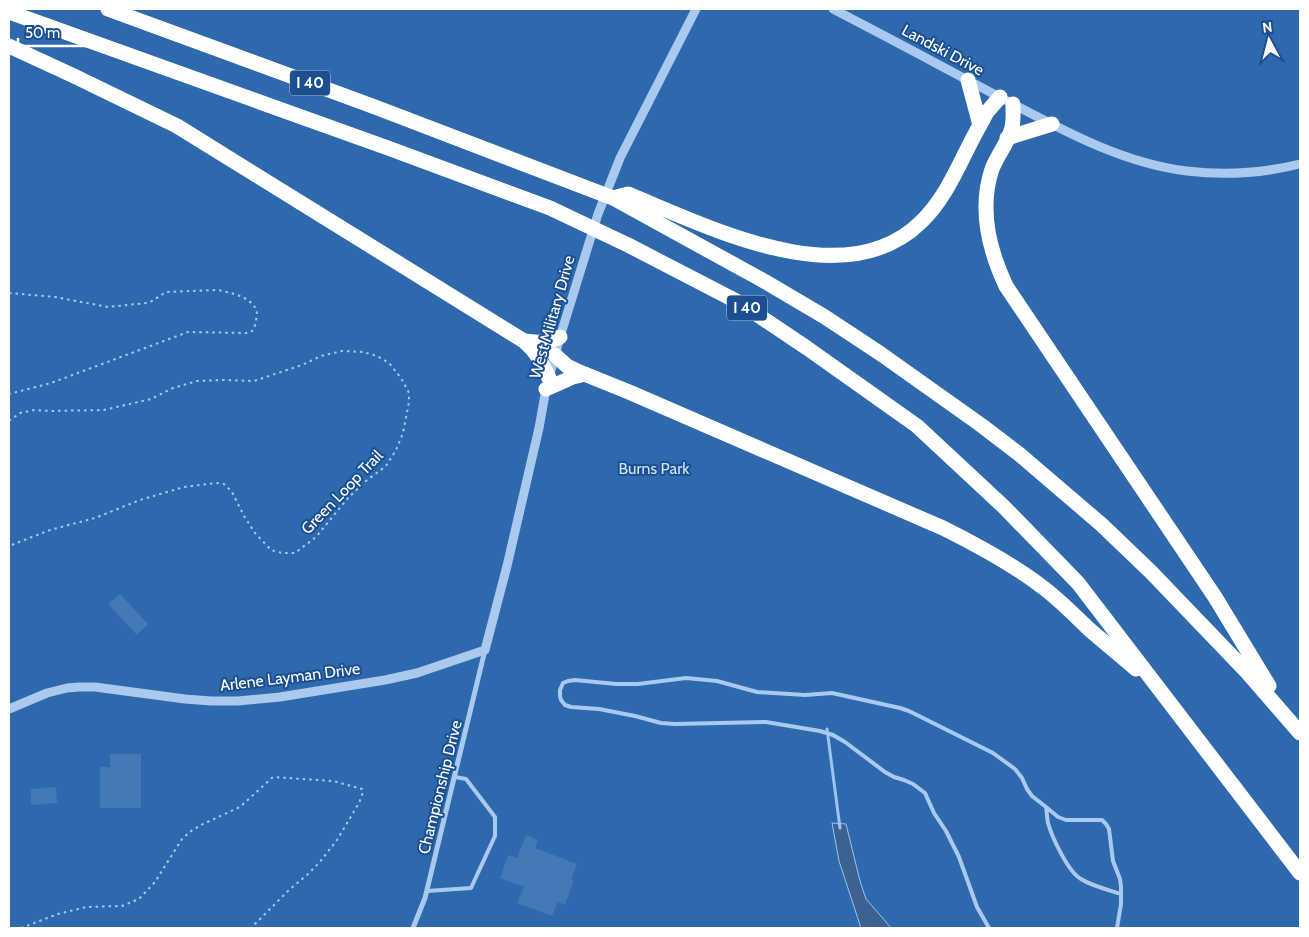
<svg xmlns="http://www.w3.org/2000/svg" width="1309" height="937" font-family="Cabin,sans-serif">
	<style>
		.green { fill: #2e69ad }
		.water { fill: #3c6290; stroke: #9cc4f0 }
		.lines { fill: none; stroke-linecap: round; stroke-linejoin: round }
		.stream { stroke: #9cc4f0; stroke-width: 3 }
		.building { fill: #4478b7 }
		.path { stroke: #a9c9ee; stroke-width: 2; stroke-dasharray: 2.5 4; stroke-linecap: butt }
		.service { stroke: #a9c9ee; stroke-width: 4 }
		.minor { stroke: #a9c9ee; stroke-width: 5 }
		.tertiary { stroke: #a9c9ee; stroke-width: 9 }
		.motorway { stroke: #fff; stroke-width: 15 }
		.labels { text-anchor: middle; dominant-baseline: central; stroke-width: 4; stroke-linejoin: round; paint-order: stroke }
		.shield { fill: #1b4f8f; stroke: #bbcadd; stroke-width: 1 }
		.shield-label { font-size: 15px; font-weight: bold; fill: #fff }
		.street-label { font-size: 16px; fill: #fff; stroke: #1b4f8f }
		.park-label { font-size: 16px; fill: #cfe3fa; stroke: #1b4f8f }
	</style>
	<rect width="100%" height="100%" fill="#1b4f8f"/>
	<!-- green -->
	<path class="green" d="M 9,9 L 1300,9 L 1300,928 L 9,928 Z"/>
	<!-- water -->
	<path class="water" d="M 832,823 L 846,824 L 860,881 L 866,899 L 886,922 L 891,928 L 861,928 L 839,861 Z"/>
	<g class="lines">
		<!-- stream -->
		<path class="stream" d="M 827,729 L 840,828"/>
	</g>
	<!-- building -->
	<path class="building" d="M 120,594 L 148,624 L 137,635 L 108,604 Z
		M 110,754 L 141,754 L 141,808 L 100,808 L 100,767 L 110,767 Z
		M 56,787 L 57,803 L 31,805 L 31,789 Z
		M 526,835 L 538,840 L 535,848 L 577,864 L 571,880 L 574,881 L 565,905 L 558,902 L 552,916 L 517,903 L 524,887 L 500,878 L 508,855 L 517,858 Z"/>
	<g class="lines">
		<!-- path -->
		<path class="path" d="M 9,293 L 55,297 L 108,307 L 147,303 L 152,301 L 166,292 L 218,290 L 231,293 L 243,297 L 253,304 L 257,311 L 256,321 L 254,329 L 251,332 L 246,333 L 188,332 L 51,383 L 9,394
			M 9,421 L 20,413 L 34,410 L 51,411 L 104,410 L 151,399 L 173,388 L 197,381 L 223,380 L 254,381 L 302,365 L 321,356 L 342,351 L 363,352 L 377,356 L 389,363 L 401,378 L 409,393 L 409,402 L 403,433 L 396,450 L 386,466 L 366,481 L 348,498 L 316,537 L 295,553 L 282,553 L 271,550 L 255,533 L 244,516 L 232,492 L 224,484 L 216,483 L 184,487 L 140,500 L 95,518 L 50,530 L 9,546
			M 21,928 L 58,914 L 86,907 L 122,906 L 139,899 L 155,882 L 182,839 L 191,831 L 203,824 L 240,807 L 273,777 L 333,781 L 362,789 L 363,792 L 359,803 L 337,840 L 319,863 L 308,874 L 289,890 L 251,928"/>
		<!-- service -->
		<path class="service" d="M 1046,807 L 1058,817 L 1066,820 L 1102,820 L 1106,824 L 1109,829 L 1113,861 L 1120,879 L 1121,887 L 1121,904 L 1117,928
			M 427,891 L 471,888 L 495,836 L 495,817 L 466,779 L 455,777
			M 989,928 L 977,907 L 959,857 L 946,831 L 934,813 L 925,793 L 913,784 L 904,780 L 894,777 L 885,772 L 845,742 L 833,735 L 820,731 L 766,722 L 675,724 L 661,723 L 635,716 L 599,709 L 571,707 L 565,705 L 561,700 L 560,696 L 560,690 L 563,683 L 568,681 L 575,680 L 616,684 L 638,684 L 686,678 L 717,681 L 757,692 L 805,695 L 832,693 L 900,708 L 909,711 L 993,753 L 1015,769 L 1022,778 L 1027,789 L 1032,796 L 1046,807 C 1047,813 1047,818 1048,823 C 1052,837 1068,872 1081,879 C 1092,886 1109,890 1121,894"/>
		<!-- minor -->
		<path class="minor" d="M 413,928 L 425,898 L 485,650"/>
		<!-- tertiary -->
		<path class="tertiary" d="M 833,9 C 893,40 952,72 1011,103 C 1066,132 1125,164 1187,171 C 1226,176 1263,173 1300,164
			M 9,709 L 47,693 L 67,688 L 79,687 L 95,687 L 185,699 L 211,701 L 238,701 L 280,697 L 385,680 L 417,673 L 485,650 L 507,566 L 539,428 L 546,389 L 560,337 L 598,214 L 620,158 L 696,9"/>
		<!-- motorway -->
		<path class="motorway" d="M 108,9 L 375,107 L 613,198 L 764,281 L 825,317 L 881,354 L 981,425 L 1019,454 L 1102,525 L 1151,572 L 1247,672 L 1300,733
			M 9,12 L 388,148 L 550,208 L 628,245 L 740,303 L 807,348 L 917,426 L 1004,507 L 1078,583 L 1300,873
			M 9,46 L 74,76 L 177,126 L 524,341 C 537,352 542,363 549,378
			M 1013,104 C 1013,112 1014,123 1011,131 C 1007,144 997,156 992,169 C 979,208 989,250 1006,286 L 1215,597 L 1269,686
			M 980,125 L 987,112 L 1000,97
			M 1007,138 L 1052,124
			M 613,198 L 628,194 C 709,227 845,297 921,222 C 949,195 961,158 980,125 L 968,80
			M 524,341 C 539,343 546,343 560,337
			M 555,355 L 567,366 L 577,371 L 629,392 L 943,528 C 977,545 1011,563 1041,586 C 1059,599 1074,615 1090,630 C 1105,643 1121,656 1136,669
			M 546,389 L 573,377 L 585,374"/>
	</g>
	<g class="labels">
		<!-- shield labels -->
		<g class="shield">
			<rect x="290" y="70.5" width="40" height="25" rx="4"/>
			<rect x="727" y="295.5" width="40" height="25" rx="4"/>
		</g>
		<g class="shield-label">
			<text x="310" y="83">I 40</text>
			<text x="747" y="308">I 40</text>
		</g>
		<!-- street labels -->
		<g class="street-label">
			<text transform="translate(943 50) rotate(28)">Landski Drive</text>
			<text transform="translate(552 317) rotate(-74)">West Military Drive</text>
			<text transform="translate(342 492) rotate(-46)">Green Loop Trail</text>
			<text transform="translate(290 677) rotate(-7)">Arlene Layman Drive</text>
			<text transform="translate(440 787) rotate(-76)">Championship Drive</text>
		</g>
		<!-- park labels -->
		<g class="park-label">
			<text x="654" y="468">Burns Park</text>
		</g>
	</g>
	<!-- border -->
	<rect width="1309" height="937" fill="none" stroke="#ffffff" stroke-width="20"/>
	<!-- north arrow -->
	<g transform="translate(1269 40) rotate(353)" stroke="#1b4f8f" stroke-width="4" paint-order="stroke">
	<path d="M0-4L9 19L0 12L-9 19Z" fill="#ffffff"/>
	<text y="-8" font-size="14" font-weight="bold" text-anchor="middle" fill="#ffffff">N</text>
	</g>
	<!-- scale -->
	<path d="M18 38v8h85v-8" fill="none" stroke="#ffffff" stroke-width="2.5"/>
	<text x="25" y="38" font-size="15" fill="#ffffff" stroke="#1b4f8f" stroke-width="4" paint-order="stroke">50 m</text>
</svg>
